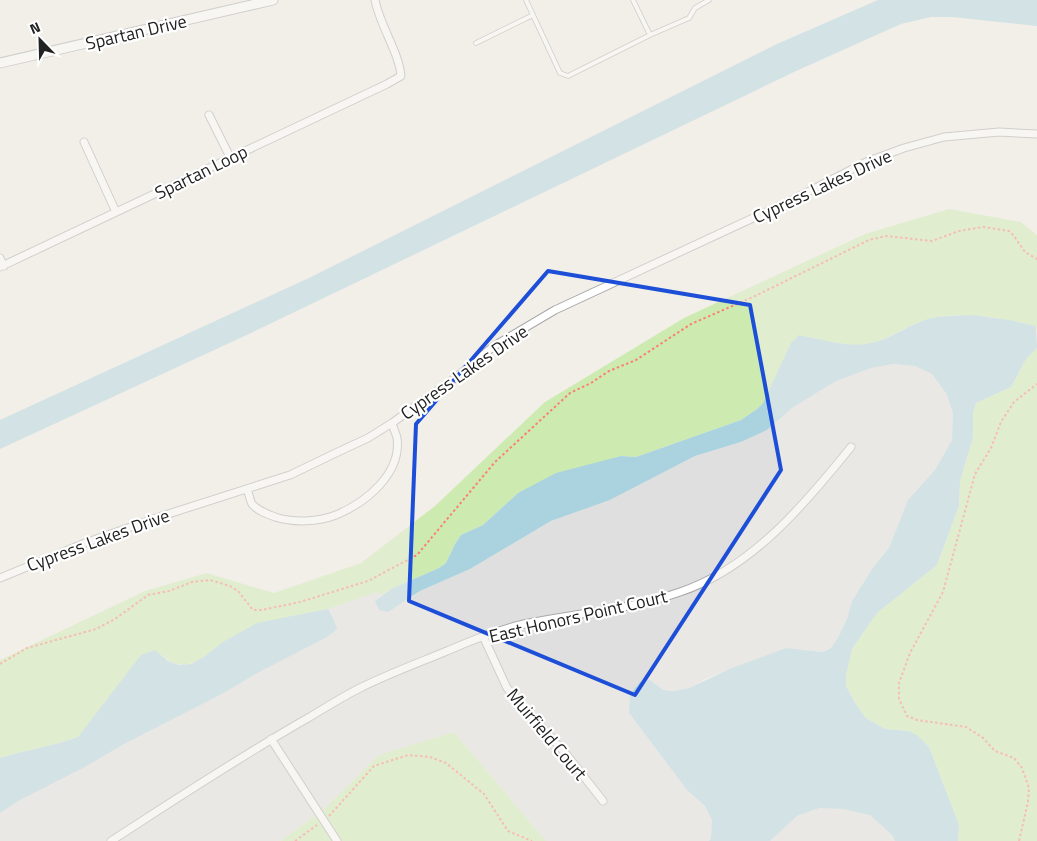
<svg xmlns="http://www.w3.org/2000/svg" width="1037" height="841" font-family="'Titillium Web',sans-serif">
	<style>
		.residential { fill: #e0dfdf }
		.grass { fill: #cdebb0 }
		.water { fill: #aad3df }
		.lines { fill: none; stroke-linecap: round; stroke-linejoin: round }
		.service-casing { stroke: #a9a9a9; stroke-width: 5.5 }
		.minor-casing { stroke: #a9a9a9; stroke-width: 9 }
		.tertiary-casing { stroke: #a9a9a9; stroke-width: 11 }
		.path { stroke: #fa8072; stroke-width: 2; stroke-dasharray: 2.5 2.5; stroke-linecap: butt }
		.service { stroke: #fff; stroke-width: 4 }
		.minor { stroke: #fff; stroke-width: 7 }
		.tertiary { stroke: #fff; stroke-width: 9 }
		.marked { fill: none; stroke: #1d4ed8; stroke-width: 4; stroke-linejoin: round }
		.labels { text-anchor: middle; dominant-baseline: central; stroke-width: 4.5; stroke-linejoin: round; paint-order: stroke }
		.street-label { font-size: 18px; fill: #222; stroke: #fff }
	</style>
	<rect width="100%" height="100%" fill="#f2efe9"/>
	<!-- residential -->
	<path class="residential" d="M 893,364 L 915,366 L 932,374 L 946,393 L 953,413 L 952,440 L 935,470 L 908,500 L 889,548 L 874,566 L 852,601 L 847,619 L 838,638 L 830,649 L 822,652 L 786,648 L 707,678 L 689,688 L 674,691 L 663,690 L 629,713 L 687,790 L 705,806 L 712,820 L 711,838 L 709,841 L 546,841 L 454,732 L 326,807 L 281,841 L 0,841 L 0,813 L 20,800 L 85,767 L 124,744 L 220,695 L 263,670 L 333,618 L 328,609 L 377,592 L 382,595 L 375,601 L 407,601 L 420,591 L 470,569 L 551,521 L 610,500 L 695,456 L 741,442 L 767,430 L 792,408 L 836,381 L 871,368 Z
		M 819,808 L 843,809 L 870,815 L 892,835 L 895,841 L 770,841 L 797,816 Z"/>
	<!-- grass -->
	<path class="grass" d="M 949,209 L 1021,222 L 1037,235 L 1037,330 L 1036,326 C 999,318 960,309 923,321 C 903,327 887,341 867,344 C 845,348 821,339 799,335 L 791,344 L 763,403 L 757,409 L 741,420 L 636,457 L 621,456 L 518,493 L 483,525 L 461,535 L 455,544 L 446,563 L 439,568 L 391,589 L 382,595 L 377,592 L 328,609 L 302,615 L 204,657 C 182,670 174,666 155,650 L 78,737 C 53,746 26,750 0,758 L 0,660 L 145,591 L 207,573 L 274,593 L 361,563 L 435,506 L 545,402 L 684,318 L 865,234 Z
		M 1037,348 L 1037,841 L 958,841 L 959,825 L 929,747 L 909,731 L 885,729 L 866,718 L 855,703 L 846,686 L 846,675 L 852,649 L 877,613 L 937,565 L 959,506 L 960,481 L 973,438 L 973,413 L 976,403 L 1011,387 L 1026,359 Z
		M 454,732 L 546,841 L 281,841 L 326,807 L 379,755 Z"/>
	<!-- water -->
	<path class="water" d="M 878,0 L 1037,0 L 1037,26 L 952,17 L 931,17 L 901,24 L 796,71 L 251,333 L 0,449 L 0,420 L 309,278 L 777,44 Z
		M 972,315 L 1009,320 L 1036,326 L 1037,348 L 1026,359 L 1011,387 L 976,403 L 973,413 L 973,438 L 960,481 L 959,506 L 937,565 L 877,613 L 852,649 L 846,675 L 846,686 L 855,703 L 866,718 L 885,729 L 909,731 L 918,736 L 929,747 L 959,825 L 958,841 L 895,841 L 892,835 L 870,815 L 843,809 L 819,808 L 797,816 L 770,841 L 709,841 L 711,838 L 712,820 L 705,806 L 687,790 L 629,713 L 630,695 L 640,682 L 650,680 L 663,690 L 674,691 L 689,688 L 732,668 L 786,648 L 822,652 L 830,649 L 838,638 L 847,619 L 852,601 L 874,566 L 889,548 L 908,500 L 935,470 L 952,440 L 953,413 L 946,393 L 932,374 L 915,366 L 893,364 L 871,368 L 836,381 L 792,408 L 767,430 L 741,442 L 695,456 L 610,500 L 551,521 L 470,569 L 420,591 L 388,612 L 379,610 L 375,601 L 391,589 L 439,568 L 446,563 L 455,544 L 461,535 L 483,525 L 518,493 L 556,473 L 621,456 L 636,457 L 741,420 L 757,409 L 763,403 L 791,343 L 799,335 C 821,339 843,347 865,344 C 886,342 903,328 922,321 C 939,315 955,316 972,315 Z
		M 328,609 L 333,618 L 337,629 L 327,637 L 263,670 L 220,695 L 124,744 L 85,767 L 20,800 L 0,813 L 0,758 C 26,750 53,746 78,737 L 141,655 L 155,650 L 168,661 L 179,665 L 191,664 L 204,657 L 223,642 L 257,623 Z"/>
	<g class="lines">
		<!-- service casing -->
		<g class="service-casing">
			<path id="service" d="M 526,0 L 560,73 L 568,76 L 650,35 L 689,18 L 695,8 L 709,0
				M 633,0 L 650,35
				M 476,43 L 533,15"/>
		</g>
		<!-- minor casing -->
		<g class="minor-casing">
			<path id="minor" d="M 209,115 L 230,157
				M 84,142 L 116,212
				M 0,258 L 4,266
				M 0,267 L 387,84 L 401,76 C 399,52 380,26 375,0
				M 247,489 C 249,494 250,500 252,504 C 258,511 267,514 275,517 C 294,523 318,522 336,515 C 365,503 402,474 397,438 C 396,433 393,428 392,423
				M 0,578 L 85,543 L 162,516 L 290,475 L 340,451 L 368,438 L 392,423 L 455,378 L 494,346 L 555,310 L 794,199 L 866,162 L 904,148 L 944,137 L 999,132 L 1037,134
				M 483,636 L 507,688 L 566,754 L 603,801
				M 271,739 L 337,841
				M 111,841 C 176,799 241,756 308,718 C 325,708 342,697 360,688 C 388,674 418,663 447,651 C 472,640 498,630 524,624 C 576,613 629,610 680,592 C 752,568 805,504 851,447"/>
		</g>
		<!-- tertiary casing -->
		<g class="tertiary-casing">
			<path id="tertiary" d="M 0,63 L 273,0"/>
		</g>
		<!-- path -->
		<path class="path" d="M 0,664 L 27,648 L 96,629 L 115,619 L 148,595 L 169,591 L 192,582 L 210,580 L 230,586 L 238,591 L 253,610 L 262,610 L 300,602 L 368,581 L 417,555 L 495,462 L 570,393 L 591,383 L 609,371 L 636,360 L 691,324 L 753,297 L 869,240 L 886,236 L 932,241 L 959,231 L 983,227 L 1009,231 L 1014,236 L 1025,252 L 1037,259
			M 329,816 L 374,766 L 408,755 L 430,757 L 446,763 L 484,794 L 508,831 L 532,841
			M 295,841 L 317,825
			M 1019,841 L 1028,802 L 1029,788 L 1022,768 L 1014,758 L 995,751 L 982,737 L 966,727 L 917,720 L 907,716 L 899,699 L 899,683 L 910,653 L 943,592 L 975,474 L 991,448 L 1001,422 L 1014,402 L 1037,384"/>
		<!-- service -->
		<use href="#service" class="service"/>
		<!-- minor -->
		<use href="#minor" class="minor"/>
		<!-- tertiary -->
		<use href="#tertiary" class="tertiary"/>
	</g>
	<!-- marked area -->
	<path d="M0 0H1037V841H0ZM 548,271 L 750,305 L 781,470 L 635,695 L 409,601 L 416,424 Z" fill="#f2efe9" fill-opacity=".55" fill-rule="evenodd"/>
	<path class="marked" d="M 548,271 L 750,305 L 781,470 L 635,695 L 409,601 L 416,424 Z"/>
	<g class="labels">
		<!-- street labels -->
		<g class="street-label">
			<text transform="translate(136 32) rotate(-13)">Spartan Drive</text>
			<text transform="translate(201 172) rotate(-26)">Spartan Loop</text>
			<text transform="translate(822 186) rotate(-25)">Cypress Lakes Drive</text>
			<text transform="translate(464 372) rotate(-35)">Cypress Lakes Drive</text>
			<text transform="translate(98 540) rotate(-20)">Cypress Lakes Drive</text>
			<text transform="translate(578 616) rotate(-13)">East Honors Point Court</text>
			<text transform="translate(547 734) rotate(50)">Muirfield Court</text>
		</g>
	</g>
	<!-- north arrow -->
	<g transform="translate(40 40) rotate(337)" stroke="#ffffff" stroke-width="4" paint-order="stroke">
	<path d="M0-4L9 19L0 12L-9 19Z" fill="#222222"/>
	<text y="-8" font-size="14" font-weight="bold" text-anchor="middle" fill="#222222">N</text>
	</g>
</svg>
